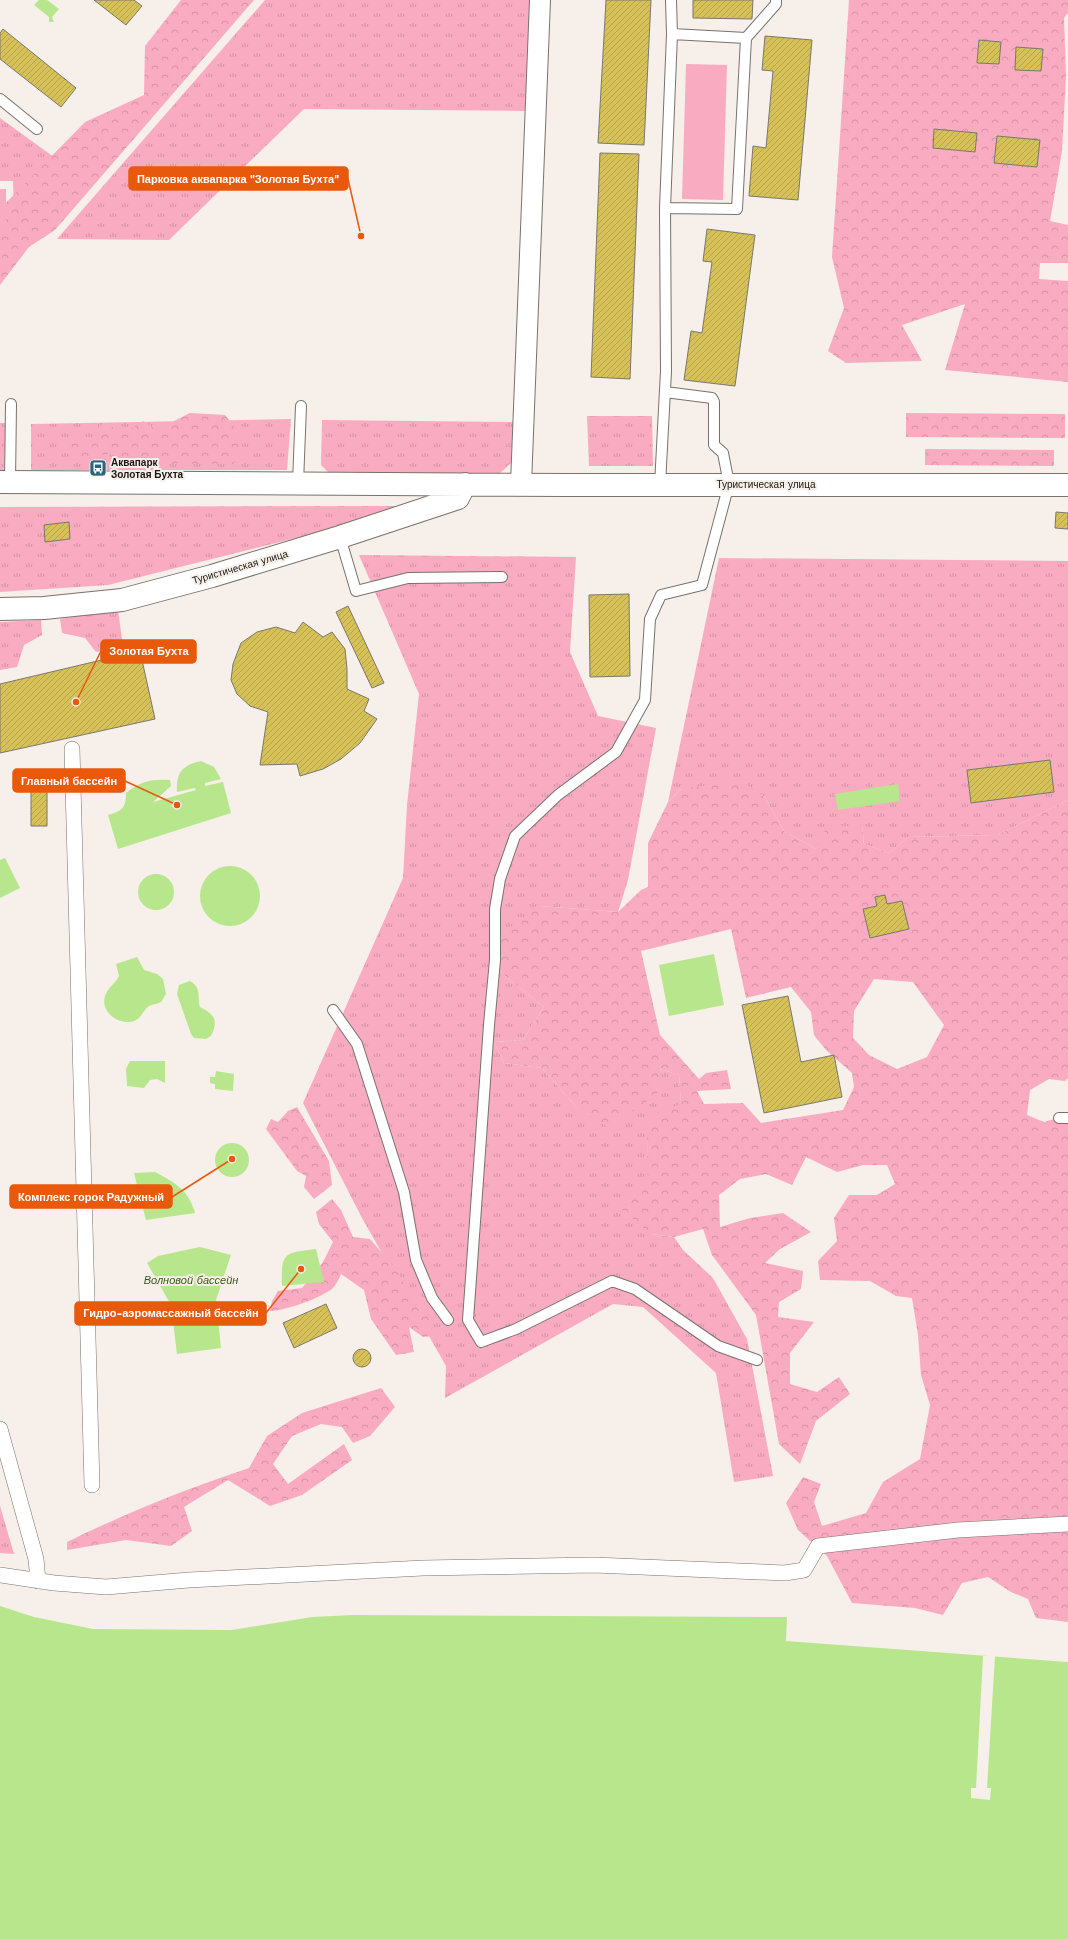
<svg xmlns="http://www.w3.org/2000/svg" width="1068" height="1939" font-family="'Work Sans',sans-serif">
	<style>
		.grass { fill: url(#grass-tufts) }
		.forest { fill: url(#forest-crowns); fill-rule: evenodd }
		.park { fill: #f9abc1 }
		.water { fill: #b8e68c }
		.pier { fill: #f7efe9 }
		.building { fill: url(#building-hatch); stroke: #797870 }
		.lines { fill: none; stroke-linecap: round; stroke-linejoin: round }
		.service-casing { stroke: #78726c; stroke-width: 12 }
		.pedestrian-casing { stroke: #78726c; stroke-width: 16 }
		.minor-casing { stroke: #78726c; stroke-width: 22 }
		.tertiary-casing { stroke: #78726c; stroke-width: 24 }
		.service { stroke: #fff; stroke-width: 10 }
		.pedestrian { stroke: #fff; stroke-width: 15 }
		.minor { stroke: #fff; stroke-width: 20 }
		.tertiary { stroke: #fff; stroke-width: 22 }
		.labels { text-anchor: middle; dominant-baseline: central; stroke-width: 4; stroke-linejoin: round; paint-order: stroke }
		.poi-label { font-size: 10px; font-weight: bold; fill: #181613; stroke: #f7efe9; text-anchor: start }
		.street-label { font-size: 10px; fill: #181613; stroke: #f7efe9 }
		.water-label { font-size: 11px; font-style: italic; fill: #3a5619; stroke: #f7efe9 }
		.leader { fill: none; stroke: #e8590c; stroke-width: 1.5 }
		.callout-dot { fill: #e8590c; stroke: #f7efe9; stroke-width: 1.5 }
		.callout { fill: #e8590c; stroke: #e8590c; stroke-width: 1.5 }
		.callout-label { font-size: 11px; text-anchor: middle; font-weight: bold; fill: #fff }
	</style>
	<defs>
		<pattern id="grass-tufts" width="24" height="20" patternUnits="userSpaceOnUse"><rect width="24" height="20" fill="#f9abc1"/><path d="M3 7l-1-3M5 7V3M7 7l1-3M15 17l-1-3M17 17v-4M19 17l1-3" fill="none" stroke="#d592a5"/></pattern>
		<pattern id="forest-crowns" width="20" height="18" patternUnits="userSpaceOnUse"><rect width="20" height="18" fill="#f9abc1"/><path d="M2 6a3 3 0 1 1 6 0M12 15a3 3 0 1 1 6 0" fill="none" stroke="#d592a5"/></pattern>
		<pattern id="building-hatch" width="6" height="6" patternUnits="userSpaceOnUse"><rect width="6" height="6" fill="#d6c158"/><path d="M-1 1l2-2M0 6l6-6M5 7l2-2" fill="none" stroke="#b7a54c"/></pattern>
	</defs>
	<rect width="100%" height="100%" fill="#f7efe9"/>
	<!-- grass -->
	<path class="grass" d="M 265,0 L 531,0 L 527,111 L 304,109 L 169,240 L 57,239 Z
		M 0,118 L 58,160 L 14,212 L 13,181 L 0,181 Z
		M 587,416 L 652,416 L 653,466 L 589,466 Z
		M 291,419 L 287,470 L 31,470 L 31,424 Z
		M 322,420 L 513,422 L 511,463 L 500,473 L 329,473 L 321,465 Z
		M 0,423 L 6,423 L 4,472 L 0,472 Z
		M 405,506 L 404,511 L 108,585 L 0,592 L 0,507 Z
		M 359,555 L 576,557 L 570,652 L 598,716 L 656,728 L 628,880 L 618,912 L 540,906 L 504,975 L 544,1007 L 523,1040 L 494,1042 L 504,1063 L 542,1068 L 577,1108 L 660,1069 L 679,1075 L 681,1104 L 647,1135 L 651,1234 L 674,1237 L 683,1250 L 713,1278 L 747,1339 L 773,1476 L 734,1482 L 716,1373 L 643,1307 L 613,1304 L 445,1398 L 446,1366 L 362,1218 L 303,1103 L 403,878 L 407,805 L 419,694 Z
		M 719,558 L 1068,561 L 1068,800 L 997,835 L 908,837 L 889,853 L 864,844 L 862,826 L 816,849 L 784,831 L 764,796 L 681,789 L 668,802 Z
		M 118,610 L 123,647 L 96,652 L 85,638 L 62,633 L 60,619 Z
		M 41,620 L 42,635 L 24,645 L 17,667 L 0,670 L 0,622 Z
		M 0,1506 L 14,1554 L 0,1553 Z"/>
	<!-- forest -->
	<path class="forest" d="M 181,0 L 254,0 L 55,230 L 29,247 L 0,285 L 0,209 L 85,122 L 144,95 L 145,46 Z
		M 849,0 L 1068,0 L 1068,13 L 1064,18 L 1066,76 L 1062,151 L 1050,221 L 1068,225 L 1068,263 L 1040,263 L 1039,279 L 1068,281 L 1068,382 L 945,370 L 965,304 L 902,325 L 922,361 L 846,363 L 828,351 L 844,308 L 832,257 Z
		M 190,413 L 225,415 L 241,435 L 243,452 L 233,464 L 143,463 L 108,454 L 78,459 L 67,453 L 69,442 L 90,439 L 103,423 L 125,433 L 143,421 L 156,430 Z
		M 906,413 L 1065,414 L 1065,438 L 906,437 Z
		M 925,449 L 1054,450 L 1054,466 L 925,465 Z
		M 741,781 L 764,796 L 784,831 L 816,849 L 827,826 L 862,826 L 864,844 L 889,853 L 908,837 L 997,835 L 1068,800 L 1068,1078 L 1065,1081 L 1049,1079 L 1030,1090 L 1027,1115 L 1044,1122 L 1068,1115 L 1068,1622 L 1036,1618 L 1028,1599 L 1011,1592 L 988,1577 L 962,1583 L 943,1615 L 915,1608 L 852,1603 L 827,1556 L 798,1530 L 786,1503 L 803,1477 L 821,1484 L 814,1502 L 822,1526 L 866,1513 L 883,1482 L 920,1459 L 930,1405 L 921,1375 L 918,1335 L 912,1298 L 896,1296 L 870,1281 L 820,1280 L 818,1261 L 837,1241 L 834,1218 L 849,1195 L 877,1195 L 895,1184 L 887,1165 L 863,1165 L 837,1172 L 806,1157 L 792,1185 L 766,1174 L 740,1179 L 719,1195 L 720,1227 L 750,1218 L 783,1213 L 811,1232 L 780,1249 L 765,1263 L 803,1271 L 801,1289 L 779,1302 L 778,1317 L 814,1322 L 790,1353 L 790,1384 L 817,1392 L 839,1377 L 850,1394 L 816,1421 L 800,1464 L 779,1444 L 756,1315 L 712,1255 L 703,1229 L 674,1237 L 651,1234 L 621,1209 L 648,1186 L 647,1135 L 650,1115 L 681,1104 L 679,1075 L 660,1069 L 657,1094 L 609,1128 L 577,1108 L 542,1068 L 504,1063 L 494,1042 L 523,1040 L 544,1007 L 504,975 L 497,937 L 540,906 L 618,912 L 641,890 L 648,887 L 648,843 L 668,802 L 681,789 ZM 731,929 L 746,998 L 791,987 L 811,1012 L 814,1035 L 826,1050 L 852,1073 L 854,1087 L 843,1110 L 761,1123 L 743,1103 L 704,1104 L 697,1091 L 731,1089 L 727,1070 L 706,1073 L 699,1079 L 660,1035 L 641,951 ZM 874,979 L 913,982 L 944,1025 L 927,1057 L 897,1069 L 869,1055 L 853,1038 L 854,1011 Z
		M 297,1107 L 329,1161 L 332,1185 L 314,1199 L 304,1187 L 306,1176 L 297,1171 L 266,1129 L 271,1119 L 278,1122 L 288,1111 Z
		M 332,1199 L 341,1210 L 353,1237 L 370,1239 L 396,1269 L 414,1303 L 431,1317 L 433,1336 L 423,1337 L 409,1327 L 414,1352 L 396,1355 L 371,1319 L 364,1290 L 341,1274 C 339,1279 336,1285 333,1288 C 322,1298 284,1311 270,1311 L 272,1301 L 278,1291 L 302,1288 L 323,1262 L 333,1242 L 319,1224 L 316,1212 Z
		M 381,1388 L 395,1407 L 370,1436 L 353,1443 L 342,1427 L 321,1424 L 292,1436 L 273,1464 L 288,1484 L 344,1444 L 352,1460 L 302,1495 L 270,1506 L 228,1480 L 184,1507 L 192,1531 L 171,1546 L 126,1540 L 67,1550 L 67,1542 C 126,1513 186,1489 249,1468 L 267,1436 L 302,1413 Z"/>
	<!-- park -->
	<path class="park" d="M 686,64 L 727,65 L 723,200 L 682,199 Z
		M 0,189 L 6,189 L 6,234 L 0,234 Z"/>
	<!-- water -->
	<path class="water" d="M 39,0 L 47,0 L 59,9 L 52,17 L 54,22 L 49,22 L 49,17 L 34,5 Z
		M 201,761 L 214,767 L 221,779 L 205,783 L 205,786 L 223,782 L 231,813 L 118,849 L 108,815 C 122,811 126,808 126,793 C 141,781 151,779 170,780 L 171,786 L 153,802 L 196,790 L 195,788 L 177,792 C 176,772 183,765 201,761 Z
		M 898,784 L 900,801 L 838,810 L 835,794 Z
		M 5,858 L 20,888 L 0,898 L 0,860 Z
		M200 896a30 30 0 1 1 60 0a30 30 0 1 1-60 0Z
		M138 892a18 18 0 1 1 36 0a18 18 0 1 1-36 0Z
		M 714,954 L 724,1005 L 669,1016 L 659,965 Z
		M 137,957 L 144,970 L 157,974 L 163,979 L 166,994 C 164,996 163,1000 161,1002 C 158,1004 153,1004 149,1006 C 143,1010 142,1018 134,1021 C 119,1026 100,1012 105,996 C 108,987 115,984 119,976 L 116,964 Z
		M 190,981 C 202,988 197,996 200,1007 C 216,1015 218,1021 211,1036 L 206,1039 L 194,1038 L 191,1034 L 177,994 L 179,985 Z
		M 130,1061 L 165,1061 L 165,1083 L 157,1079 L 150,1080 L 144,1088 L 127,1086 L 126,1069 Z
		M 216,1071 L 234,1074 L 233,1091 L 215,1089 L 215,1084 L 210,1083 L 210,1077 L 215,1077 Z
		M215 1160a17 17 0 1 1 34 0a17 17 0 1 1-34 0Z
		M 155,1172 C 174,1182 189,1190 195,1213 L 146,1220 L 134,1173 Z
		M 200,1247 L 231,1255 L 216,1300 L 221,1348 L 177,1354 L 171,1305 L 147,1263 L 158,1256 Z
		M 316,1249 L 324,1282 L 282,1286 C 281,1252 284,1253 316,1249 Z
		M 0,1606 L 34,1617 L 93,1629 L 232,1630 L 312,1617 L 353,1615 L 787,1617 L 786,1641 L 1068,1662 L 1068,1939 L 0,1939 Z"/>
	<!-- pier -->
	<path class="pier" d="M 983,1656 L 995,1656 L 987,1788 L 991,1788 L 990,1800 L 971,1798 L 971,1788 L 976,1788 Z"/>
	<!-- building -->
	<path class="building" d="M 94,0 L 134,0 L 142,6 L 126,25 Z
		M 606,0 L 651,0 L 644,145 L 598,143 Z
		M 693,0 L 753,0 L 752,19 L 693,18 Z
		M 3,29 L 76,88 L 61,107 L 0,59 L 0,33 Z
		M 765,36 L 812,40 L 798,200 L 749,196 L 753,146 L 766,148 L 773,71 L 762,70 Z
		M 979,40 L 1001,42 L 999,64 L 977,63 Z
		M 1016,47 L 1043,49 L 1041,71 L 1015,70 Z
		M 934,129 L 977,133 L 975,152 L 933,148 Z
		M 997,136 L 1040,140 L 1037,167 L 994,163 Z
		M 600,153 L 639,154 L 630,379 L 591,377 Z
		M 707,229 L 755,235 L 735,386 L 684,380 L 691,331 L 702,333 L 712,262 L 703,261 Z
		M 1056,512 L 1068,513 L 1068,529 L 1055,528 Z
		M 69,522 L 70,539 L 45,542 L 44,525 Z
		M 629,594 L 630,676 L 590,677 L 589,595 Z
		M 348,606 L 384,683 L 372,688 L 336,612 Z
		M 303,622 L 323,637 L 332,632 L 345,649 L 347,669 L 347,689 L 369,699 L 364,711 L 377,719 L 360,743 L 341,759 L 323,769 L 300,776 L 297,764 L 260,765 L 268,712 L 250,706 L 237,694 L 231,680 L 233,664 L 241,643 L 257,632 L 276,627 L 295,633 Z
		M 140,651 L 155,719 L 0,753 L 0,684 Z
		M 1050,760 L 1054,792 L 971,803 L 967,770 Z
		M 31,786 L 47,786 L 47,826 L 31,826 Z
		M 885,895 L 887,904 L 902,901 L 909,929 L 870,938 L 863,909 L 877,906 L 875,897 Z
		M 788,996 L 801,1062 L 834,1055 L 842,1097 L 764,1113 L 742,1005 Z
		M 326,1304 L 337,1328 L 294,1348 L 283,1323 Z
		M353 1358a9 9 0 1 1 18 0a9 9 0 1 1-18 0Z"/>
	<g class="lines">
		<!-- service casing -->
		<g class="service-casing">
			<path id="service" d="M 746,38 L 776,4 L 776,0
				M 0,99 L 37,129
				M 665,208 L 737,209 L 746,38 L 672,34
				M 665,392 L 712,398 L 714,402 L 714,445 L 723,453 L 729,484 L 702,585 L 661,595 L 650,619 L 645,700 L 616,752 L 558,795 L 515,836 L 500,879 L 495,909 L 495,960 L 489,1025 L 468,1320 L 481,1342 L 516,1329 L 612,1281 L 635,1289 L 718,1346 L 757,1360
				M 10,482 L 11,404
				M 298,483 L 301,406
				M 660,485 L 666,371 L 665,208 L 672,34 L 671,0
				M 340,537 L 356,591 L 408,578 L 502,577
				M 333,1010 L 357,1044 L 404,1192 L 416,1260 L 432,1298 L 448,1320
				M 1059,1118 L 1068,1118"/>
		</g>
		<!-- pedestrian casing -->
		<g class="pedestrian-casing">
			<path id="pedestrian" d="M 72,749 L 92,1485
				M 0,1429 L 36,1559 L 38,1581
				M 0,1575 L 54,1583 L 106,1587 L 189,1580 L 423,1568 L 594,1565 L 785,1573 L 804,1570 L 818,1546 L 958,1530 L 1068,1524"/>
		</g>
		<!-- minor casing -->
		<g class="minor-casing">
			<path id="minor" d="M 521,484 L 540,0"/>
		</g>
		<!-- tertiary casing -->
		<g class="tertiary-casing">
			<path id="tertiary" d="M 0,482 L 569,485 L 1068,485
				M 0,609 L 44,608 L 122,600 L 212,576 L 340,537 L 458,498 L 465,484"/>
		</g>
		<!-- service -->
		<use href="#service" class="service"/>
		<!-- pedestrian -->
		<use href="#pedestrian" class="pedestrian"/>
		<!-- minor -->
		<use href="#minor" class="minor"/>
		<!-- tertiary -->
		<use href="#tertiary" class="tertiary"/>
	</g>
	<!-- icons -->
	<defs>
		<g id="bus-square" transform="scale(0.9)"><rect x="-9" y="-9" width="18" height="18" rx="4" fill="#2a657d" stroke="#f7efe9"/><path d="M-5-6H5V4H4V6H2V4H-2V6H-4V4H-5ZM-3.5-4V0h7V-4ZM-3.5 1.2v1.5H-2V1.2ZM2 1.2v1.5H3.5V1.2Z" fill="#fff"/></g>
	</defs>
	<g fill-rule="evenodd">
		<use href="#bus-square" x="98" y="468"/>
	</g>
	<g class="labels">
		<!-- poi labels -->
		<g class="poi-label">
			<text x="111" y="462">Аквапарк<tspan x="111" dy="12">Золотая Бухта</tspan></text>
		</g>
		<!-- street labels -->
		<g class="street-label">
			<text x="766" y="484">Туристическая улица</text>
			<text transform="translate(240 567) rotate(-16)">Туристическая улица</text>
		</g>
		<!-- water labels -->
		<g class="water-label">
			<text x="191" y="1280">Волновой бассейн</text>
		</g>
	</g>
	<!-- callouts -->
	<path class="leader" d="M361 236L348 179M76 702L101 651M177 805L125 781M232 1159L172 1197M301 1269L266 1313"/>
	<g class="callout-dot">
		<circle cx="361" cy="236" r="4"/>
		<circle cx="76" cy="702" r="4"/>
		<circle cx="177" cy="805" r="4"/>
		<circle cx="232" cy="1159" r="4"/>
		<circle cx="301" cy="1269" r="4"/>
	</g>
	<g class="callout">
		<rect x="129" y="167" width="219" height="23" rx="4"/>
		<rect x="101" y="640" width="95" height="23" rx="4"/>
		<rect x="13" y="769" width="112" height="23" rx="4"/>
		<rect x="10" y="1185" width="162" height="23" rx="4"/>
		<rect x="75" y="1302" width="191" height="23" rx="4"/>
	</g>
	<g class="callout-label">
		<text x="238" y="183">Парковка аквапарка "Золотая Бухта"</text>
		<text x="149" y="655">Золотая Бухта</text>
		<text x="69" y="785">Главный бассейн</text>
		<text x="91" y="1201">Комплекс горок Радужный</text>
		<text x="171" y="1317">Гидро-аэромассажный бассейн</text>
	</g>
</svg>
